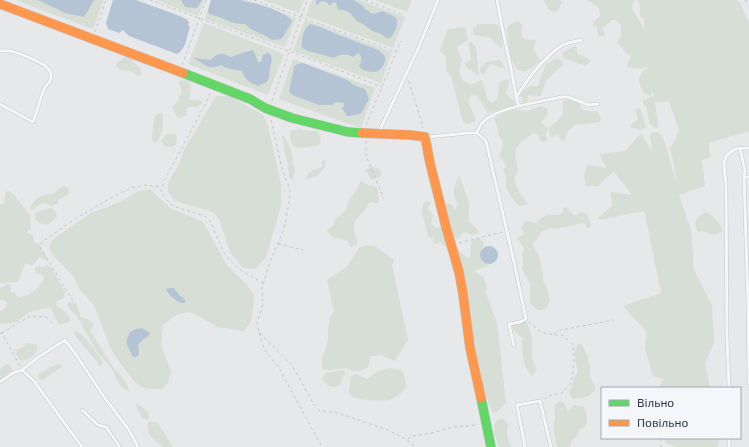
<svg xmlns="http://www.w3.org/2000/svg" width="749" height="447" font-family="'Exo 2',sans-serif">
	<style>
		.green { fill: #d6ded6 }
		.water { fill: #b4c4d5 }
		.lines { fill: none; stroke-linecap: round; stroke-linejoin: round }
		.lane-casing { stroke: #c4c6c8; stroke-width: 4 }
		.fast-casing { stroke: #c4c6c8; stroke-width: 10 }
		.slow-casing { stroke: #c4c6c8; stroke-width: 10 }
		.path { stroke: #c5c6ca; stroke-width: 1; stroke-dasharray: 3 3; stroke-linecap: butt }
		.lane { stroke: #f5f6f7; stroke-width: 3 }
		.fast { stroke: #63d668; stroke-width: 9 }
		.slow { stroke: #ff974d; stroke-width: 9 }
		.rail { stroke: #cecfd2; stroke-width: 2; stroke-dasharray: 2 4; stroke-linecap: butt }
	</style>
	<rect width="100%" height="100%" fill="#e6e8ea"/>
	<!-- green -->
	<path class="green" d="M 15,0 L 104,0 L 93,29 Z
		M 156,0 L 204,0 L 198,16 Z
		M 211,0 L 246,0 L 296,18 L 285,47 L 205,19 Z
		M 263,0 L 304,0 L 299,13 Z
		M 312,0 L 359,0 L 405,17 L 393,48 L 306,16 Z
		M 375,0 L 411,0 L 407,12 Z
		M 544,0 L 560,0 L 562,2 L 559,9 L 553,12 L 548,9 Z
		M 586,0 L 634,0 L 632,9 L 642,25 L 644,33 L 644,20 L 645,19 C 636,14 641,14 640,6 C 640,4 638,2 637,0 L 737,0 L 740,3 L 749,22 L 749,131 L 709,143 L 710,157 L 702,160 L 705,186 L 679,195 L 691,231 L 694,270 L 712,305 L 714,343 L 705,363 L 710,388 L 659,388 L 663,379 L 653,376 L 645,348 L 647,332 L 623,306 L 661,293 L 645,213 L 643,211 L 600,220 L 598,218 L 612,206 L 611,192 L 632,195 L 615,173 L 613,172 L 598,186 L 586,186 C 584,178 583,171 589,165 L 605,168 L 606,167 L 599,154 L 625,151 L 639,135 L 642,135 L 651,149 L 652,149 L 650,134 L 656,132 L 662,136 L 665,143 L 678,188 L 672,156 L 670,149 L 679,131 L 669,101 L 659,103 L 655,101 L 658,125 L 657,128 L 655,128 L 649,123 L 647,109 L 643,103 L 643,101 L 654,95 L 653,92 L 650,96 C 642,93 637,83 640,75 C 641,74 644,70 645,69 L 648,69 L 647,67 L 639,69 L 628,67 L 627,65 L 631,56 L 626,53 L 617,42 L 621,35 L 621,25 L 616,20 L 612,20 L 603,28 L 605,36 L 599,36 L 597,31 L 598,27 L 594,26 L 593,22 L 600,16 L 599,8 L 591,2 Z
		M 305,20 L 392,52 L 381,83 L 293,51 Z
		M 519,22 L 522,25 L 521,34 L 523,39 L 536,40 C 532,50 534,52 541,61 L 526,71 C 509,74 508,40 507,29 C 509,23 513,23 519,22 Z
		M 204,23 L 284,54 L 268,95 L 188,64 Z
		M 479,24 L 497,24 L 502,32 L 502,47 L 501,48 L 495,43 L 491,38 L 474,35 L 473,32 L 473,28 Z
		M 463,27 L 465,28 L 468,40 L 457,47 L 462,60 L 459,72 L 462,80 L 471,85 L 477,82 L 482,80 L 488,100 L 492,103 L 497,99 L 500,82 L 508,79 L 510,80 L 506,94 L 515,102 L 515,105 L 488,113 L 477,96 L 471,95 L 468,101 L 476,121 L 469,124 L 463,122 L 462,119 L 452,80 L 449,74 L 447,72 L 446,57 L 441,52 L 440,49 L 447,31 L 450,29 Z
		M 471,42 L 476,47 L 479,76 L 465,66 L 465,64 L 471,59 L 468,43 Z
		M 575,46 L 576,46 L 578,55 L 582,55 L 591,60 L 586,66 L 563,58 L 563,52 Z
		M 125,57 L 129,57 L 140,68 L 142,74 L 139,76 L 130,71 L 120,70 L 116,66 L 117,63 Z
		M 557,58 L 562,61 L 563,66 L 560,67 L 546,81 L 541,96 L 528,95 L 527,103 L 523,104 L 521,94 L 522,92 L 530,86 L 538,86 L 546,64 Z
		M 293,59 L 375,88 L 361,128 L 279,99 Z
		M 500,60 L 506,69 L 490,64 L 484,74 L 483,75 L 480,71 L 480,68 L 486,62 Z
		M 186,80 C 194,84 191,91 189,98 L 190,100 L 200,100 L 202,104 L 196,107 L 187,107 L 186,116 L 178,118 L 172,107 L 179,100 L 179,96 L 182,92 L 178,81 Z
		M 569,95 L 578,101 L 583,110 L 598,112 L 601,118 L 600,122 L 575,125 L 568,131 L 564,141 L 562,141 L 558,134 L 552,137 L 550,136 L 549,128 C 559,119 566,117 562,103 Z
		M 216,96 L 230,96 L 263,115 L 268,125 L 281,185 L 281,206 L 266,257 L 255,269 L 243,268 L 230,252 L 219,218 L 213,212 L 181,203 L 173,199 L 168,192 L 168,184 L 171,177 L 179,165 L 184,150 Z
		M 541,106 L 547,108 L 548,114 L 541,122 L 548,129 L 545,135 L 547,138 L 546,141 L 542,142 L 538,135 L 534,133 C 530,136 521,141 518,145 C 513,151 516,163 518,170 C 510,182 520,192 527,203 L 526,205 L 519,206 L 510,195 L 506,188 L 506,178 L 503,170 L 506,167 L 505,164 L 499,155 L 502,150 L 503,141 L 498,134 L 497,126 L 494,119 L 497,117 L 497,116 L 509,111 L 518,110 L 528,111 Z
		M 640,108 L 646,127 L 645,128 L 641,130 L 631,127 L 631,124 L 638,120 L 635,110 Z
		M 158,113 L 162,113 C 164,122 163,137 155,143 L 154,142 L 152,139 L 154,117 Z
		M 299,129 L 308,131 L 317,131 L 320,136 L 321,142 L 317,146 C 301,147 289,154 290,131 Z
		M 174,134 L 177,137 L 176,145 L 172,147 L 164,146 L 161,141 L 166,135 Z
		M 282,136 L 284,136 L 292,153 L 293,160 L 292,164 L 295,170 L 293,179 L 291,180 L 289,176 L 288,164 L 284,150 L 284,142 Z
		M 325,160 L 325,167 L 317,176 L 307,179 L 306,179 C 308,171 315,169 322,167 L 322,161 Z
		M 374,167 L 379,169 L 381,172 L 381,176 L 371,180 L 365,169 Z
		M 458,176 L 462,182 L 469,203 L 469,222 L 479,231 L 478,234 L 472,235 L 465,232 L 457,239 L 452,235 L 452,227 L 443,209 L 445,205 L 449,203 L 453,206 L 455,210 C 460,202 455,202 454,195 C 453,189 457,181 458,176 Z
		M 361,181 L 370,186 L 372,185 L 377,188 L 379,202 L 378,203 L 370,202 C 368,205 367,208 365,210 C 358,217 355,217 354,229 C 354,232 357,239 357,244 L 351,247 L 350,246 L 348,241 L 333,237 L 327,231 L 334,224 L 336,218 C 350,210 344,209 351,197 C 352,196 354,194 355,192 C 358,189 358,184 361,181 Z
		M 64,186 L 67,187 L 69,192 L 66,196 L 58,200 L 58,203 L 51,206 L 45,203 L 39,205 L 32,210 L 29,209 C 35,199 40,194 53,194 L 61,187 Z
		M 150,189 L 170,208 L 203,222 L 227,265 L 247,285 L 254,295 L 254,299 L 251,322 L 243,331 L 218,327 L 195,314 L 188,312 L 176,315 L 163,325 L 161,345 L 171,371 L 168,383 L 162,389 L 149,389 L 142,387 L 135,382 L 120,363 L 111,349 L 94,305 L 80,290 L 73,276 L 52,254 L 49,247 L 52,240 L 91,213 L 120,202 L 139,191 Z
		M 9,191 L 14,195 L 30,215 L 31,229 L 26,233 L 33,235 L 34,242 L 39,244 L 48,261 L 40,257 L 32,266 L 25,263 L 18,282 L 0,283 L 0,205 L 4,203 L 5,192 Z
		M 427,201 L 431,203 L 427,208 L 433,215 L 431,224 L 438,229 L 441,222 L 446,231 L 443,237 L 449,243 L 445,247 L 441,242 L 434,244 L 433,239 L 435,235 L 432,238 L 428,236 L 422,212 L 423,204 Z
		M 566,207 L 574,216 L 582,212 L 587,214 L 591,226 L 588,229 L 585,224 L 583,223 L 555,229 L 550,228 L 546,230 L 542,231 L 535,241 L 533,245 L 540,259 L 541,266 L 543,274 L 543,280 L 547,289 L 550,300 L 547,307 L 545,309 L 540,310 L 536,309 L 530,303 L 530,283 L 522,269 L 523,261 L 522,254 L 524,248 L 517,238 L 525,234 L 521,228 L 524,222 L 528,221 L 536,223 C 545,214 548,214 559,215 L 563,212 L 563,208 Z
		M 50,208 C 55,209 56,212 57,217 L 48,225 L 39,223 L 35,219 L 35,214 L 37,212 Z
		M 706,212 C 715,218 719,221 723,231 L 714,235 L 703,231 L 698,232 C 692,223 697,215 706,212 Z
		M 478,238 L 480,239 L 484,243 L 480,254 L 484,262 L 490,265 L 474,271 L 483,277 L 487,285 L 486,293 L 497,323 L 506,403 L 496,413 L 492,412 L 473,360 L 455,247 L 468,258 L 470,257 L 471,241 Z
		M 366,245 L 375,246 L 394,260 L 392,265 L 408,340 L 401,350 L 395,361 L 382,355 L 371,356 L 368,367 L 360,371 L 353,371 L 346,368 L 330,370 L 322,369 L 322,359 L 325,351 L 328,339 L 328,330 L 330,318 L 334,311 L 327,280 L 347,267 L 359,248 Z
		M 47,265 L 52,269 L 65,292 L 64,298 L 57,301 L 56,305 C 62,309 69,313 70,321 L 59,325 L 50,307 L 29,312 L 17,322 L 0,324 L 0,312 L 7,306 L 7,302 L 0,299 L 0,288 L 8,284 L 11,288 L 10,293 L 14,292 L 18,297 C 29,298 40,287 44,278 L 41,274 L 36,273 L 35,268 L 39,266 L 42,268 Z
		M 69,302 L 76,303 L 81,317 L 88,319 L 94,324 L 90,331 C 98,343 106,355 113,367 C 118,374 129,381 129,391 L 126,390 L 120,385 L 113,371 L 107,362 L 98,354 L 77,316 L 71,311 L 67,305 Z
		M 519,321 L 525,322 L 527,323 L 532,337 L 532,359 L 537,369 L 532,376 L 525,367 L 522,347 L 522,338 L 514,331 L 512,326 L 513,324 Z
		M 74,330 C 85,334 96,352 103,362 L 101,366 L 98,365 L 98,363 L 77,338 L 74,333 Z
		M 27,343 L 35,344 L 38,347 C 35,357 29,361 19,360 L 15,351 L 25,346 Z
		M 578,344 L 580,344 L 582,345 L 588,356 L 588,361 L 590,367 L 590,376 L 596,389 C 590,397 582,398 573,399 L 570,395 L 569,391 L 578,371 C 575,363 573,352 578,344 Z
		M 8,364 L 11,366 L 12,371 L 6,374 L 4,378 L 0,379 L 0,370 L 5,365 Z
		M 59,364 L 63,366 L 44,379 L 40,380 L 38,377 L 38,375 C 44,369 51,367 59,364 Z
		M 390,368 C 406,370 404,372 406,387 C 403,392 396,398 389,400 C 384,402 359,400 354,397 C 352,397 351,395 349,393 L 351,377 L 356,374 L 367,379 L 378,371 Z
		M 340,370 L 344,370 L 345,372 L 340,385 C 331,389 328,387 322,379 L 326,373 L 334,372 Z
		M 559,402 L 564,403 L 568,411 L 574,405 L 583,406 C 586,411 589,421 585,426 C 584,427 580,429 579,430 L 578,435 L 572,440 L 570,447 L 558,447 L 556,443 L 553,427 L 555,418 L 554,406 Z
		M 136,403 C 142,407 150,411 149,419 L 147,420 L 142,418 L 136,405 Z
		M 502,418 L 508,424 C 506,433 507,440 512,447 L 499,447 L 494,433 L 495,428 L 494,425 L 496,421 Z
		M 149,422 L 156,422 L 159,425 L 173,447 L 163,447 C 153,438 147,437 148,423 Z
		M 665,438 L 719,438 L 718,447 L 678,447 L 666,443 Z"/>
	<!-- water -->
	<path class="water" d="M 38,0 L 94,0 C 90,6 88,12 84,17 L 65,13 Z
		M 113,0 L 136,0 L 180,16 L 186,19 L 189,22 L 188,25 L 190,27 C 186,37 187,48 177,54 L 129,36 L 123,30 L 119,33 L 108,29 L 106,23 Z
		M 181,0 L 202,0 L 197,8 L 185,7 Z
		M 211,0 L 241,0 C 245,2 250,2 254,3 C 263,5 287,13 292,21 L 285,34 L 281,39 L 272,40 L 264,35 L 252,30 L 245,24 C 233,25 226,19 216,16 C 213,15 211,15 209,14 L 208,11 Z
		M 316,0 L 354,0 L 363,6 L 366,10 L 369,11 L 370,13 L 375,14 L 382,11 C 386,13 393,15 396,18 C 399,22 395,33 392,36 C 390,38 389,38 386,38 L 381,34 L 372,31 L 366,26 L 357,21 L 351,14 L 347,11 L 338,9 L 337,7 L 336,3 L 333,2 L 331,5 L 329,5 L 327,2 L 323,1 L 320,2 L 317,5 L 316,4 Z
		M 310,24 C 320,26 329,31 339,35 C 347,38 354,41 362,44 C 369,47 377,48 382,53 C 388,57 385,67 378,71 C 374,73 367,71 363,70 L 359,66 L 361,62 L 361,56 L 358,53 L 353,57 C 346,53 340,54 334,58 L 308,51 L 302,48 C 301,40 303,29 310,24 Z
		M 253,50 L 256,56 L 258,62 L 261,62 L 263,55 L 268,53 L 270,54 L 272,60 L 270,67 L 269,77 L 267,82 L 258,86 C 249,82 246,81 242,71 L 226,68 L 221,65 C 207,71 205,63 193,58 L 210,60 C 218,53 221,52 231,57 L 242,53 Z
		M 303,63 L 347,80 L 356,86 L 365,89 L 369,99 C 360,114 366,114 347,116 L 342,108 L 344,106 L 344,103 L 336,102 L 332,105 L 319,105 L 292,95 L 289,91 L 294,67 L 297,64 Z
		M480 255a9 9 0 1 1 18 0a9 9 0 1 1-18 0Z
		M 170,288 L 174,288 L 180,296 L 184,298 L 185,301 L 185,303 L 181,303 C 175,300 168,295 166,289 Z
		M 142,328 L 150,333 C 147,338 141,340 138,345 L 139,354 L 137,357 L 133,357 L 127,345 L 127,339 L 130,332 L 136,329 Z"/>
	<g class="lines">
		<!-- lane casing -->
		<g class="lane-casing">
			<path id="lane" d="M 497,0 C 501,25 507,49 512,73 C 514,84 515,95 519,106
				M 0,51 C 13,50 18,53 30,58 C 38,62 53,67 51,78 C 50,83 46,85 44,89 C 40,99 37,112 33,122 L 0,104
				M 516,98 C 526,81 536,67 551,54 C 554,51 558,48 561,46 C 567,42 575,42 582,40
				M 381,132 L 381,127 L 385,119 L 418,49 L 438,0
				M 427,137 L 468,133 L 477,133
				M 740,149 L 745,171 L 744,177
				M 749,177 L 744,177 L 748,303 L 749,383
				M 514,346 L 509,324 L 520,322 L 526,319 L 514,262 L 486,141 L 477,133 C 478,130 480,125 483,122 C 497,107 541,102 562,97 L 568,97 L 589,105 L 598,104
				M 22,370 L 34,381 L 82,447
				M 0,382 L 13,373 L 22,370 L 37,358 L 65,340 L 77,356 L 104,397 L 129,430 L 138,447
				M 729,388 L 727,337 L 726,182 C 724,169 720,155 736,149 C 740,148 745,148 749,148
				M 82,410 L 98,425 L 106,427 L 120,447
				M 729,438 L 729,447
				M 525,447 L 517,405 L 540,401 L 551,447"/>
		</g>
		<!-- fast casing -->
		<g class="fast-casing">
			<path id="fast" d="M 183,73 L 250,99 L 265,108 L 292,118 L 348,132 L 362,133
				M 481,398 L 491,447"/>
		</g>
		<!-- slow casing -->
		<g class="slow-casing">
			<path id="slow" d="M 0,4 L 183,73
				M 362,133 L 410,135 L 425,137 L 430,163 L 446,227 L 459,272 L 463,294 L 470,348 L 481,398"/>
		</g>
		<!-- path -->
		<path class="path" d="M 150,0 L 321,63 L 382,87
			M 254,0 L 397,52
			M 365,0 L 404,15
			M 95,32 L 106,0
			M 182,65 L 206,0
			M 409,81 L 423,128
			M 210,93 L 205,105 L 164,181 L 161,191 L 165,198 L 173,206 L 205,216 L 211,222 L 216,235 L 224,253 L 230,260 L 239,269 L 263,283
			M 272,101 L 307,0
			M 271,120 L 282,169 L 290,190 L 289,203 L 284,229 L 270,262 L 262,288 L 263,304 L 257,323 L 259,332 L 267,341 L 292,365 L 313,403 L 320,411 L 334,412 L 344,415 L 388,430 L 407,440 L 415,447
			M 366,125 L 401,41
			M 366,141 L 366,156 L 384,199
			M 459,243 L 502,232
			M 278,244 L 303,250
			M 73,301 L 40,247 L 42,242 L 75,219 L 114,196 L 131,188 L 146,185 L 161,187
			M 529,322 L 541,332 L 553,335 L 562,335 L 568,340 L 573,345 L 574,356 L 573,374 L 571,383 L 562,393 L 552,395 L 545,399
			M 0,333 L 2,333 L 20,366
			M 2,333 L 30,316 L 46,317 L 53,324
			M 259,333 L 264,349 L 279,368 L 322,447
			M 554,334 L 561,330 L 614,320
			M 661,438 L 661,447
			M 408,439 L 412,436 L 432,433 L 454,427 L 470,426 L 478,424"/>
		<!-- lane -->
		<use href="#lane" class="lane"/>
		<!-- fast -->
		<use href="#fast" class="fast"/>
		<!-- slow -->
		<use href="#slow" class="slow"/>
		<!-- rail -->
		<path class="rail" d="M 745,0 L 749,5"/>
	</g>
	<!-- legend -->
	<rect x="601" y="387" width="140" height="52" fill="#f4f6f9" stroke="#a4a8b1"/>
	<rect x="609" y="400" width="20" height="6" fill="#63d668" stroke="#a4a8b1"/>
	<text x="637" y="407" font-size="12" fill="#2b3445">Вільно</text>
	<rect x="609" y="420" width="20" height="6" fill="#ff974d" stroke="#a4a8b1"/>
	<text x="637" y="427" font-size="12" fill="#2b3445">Повільно</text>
</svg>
